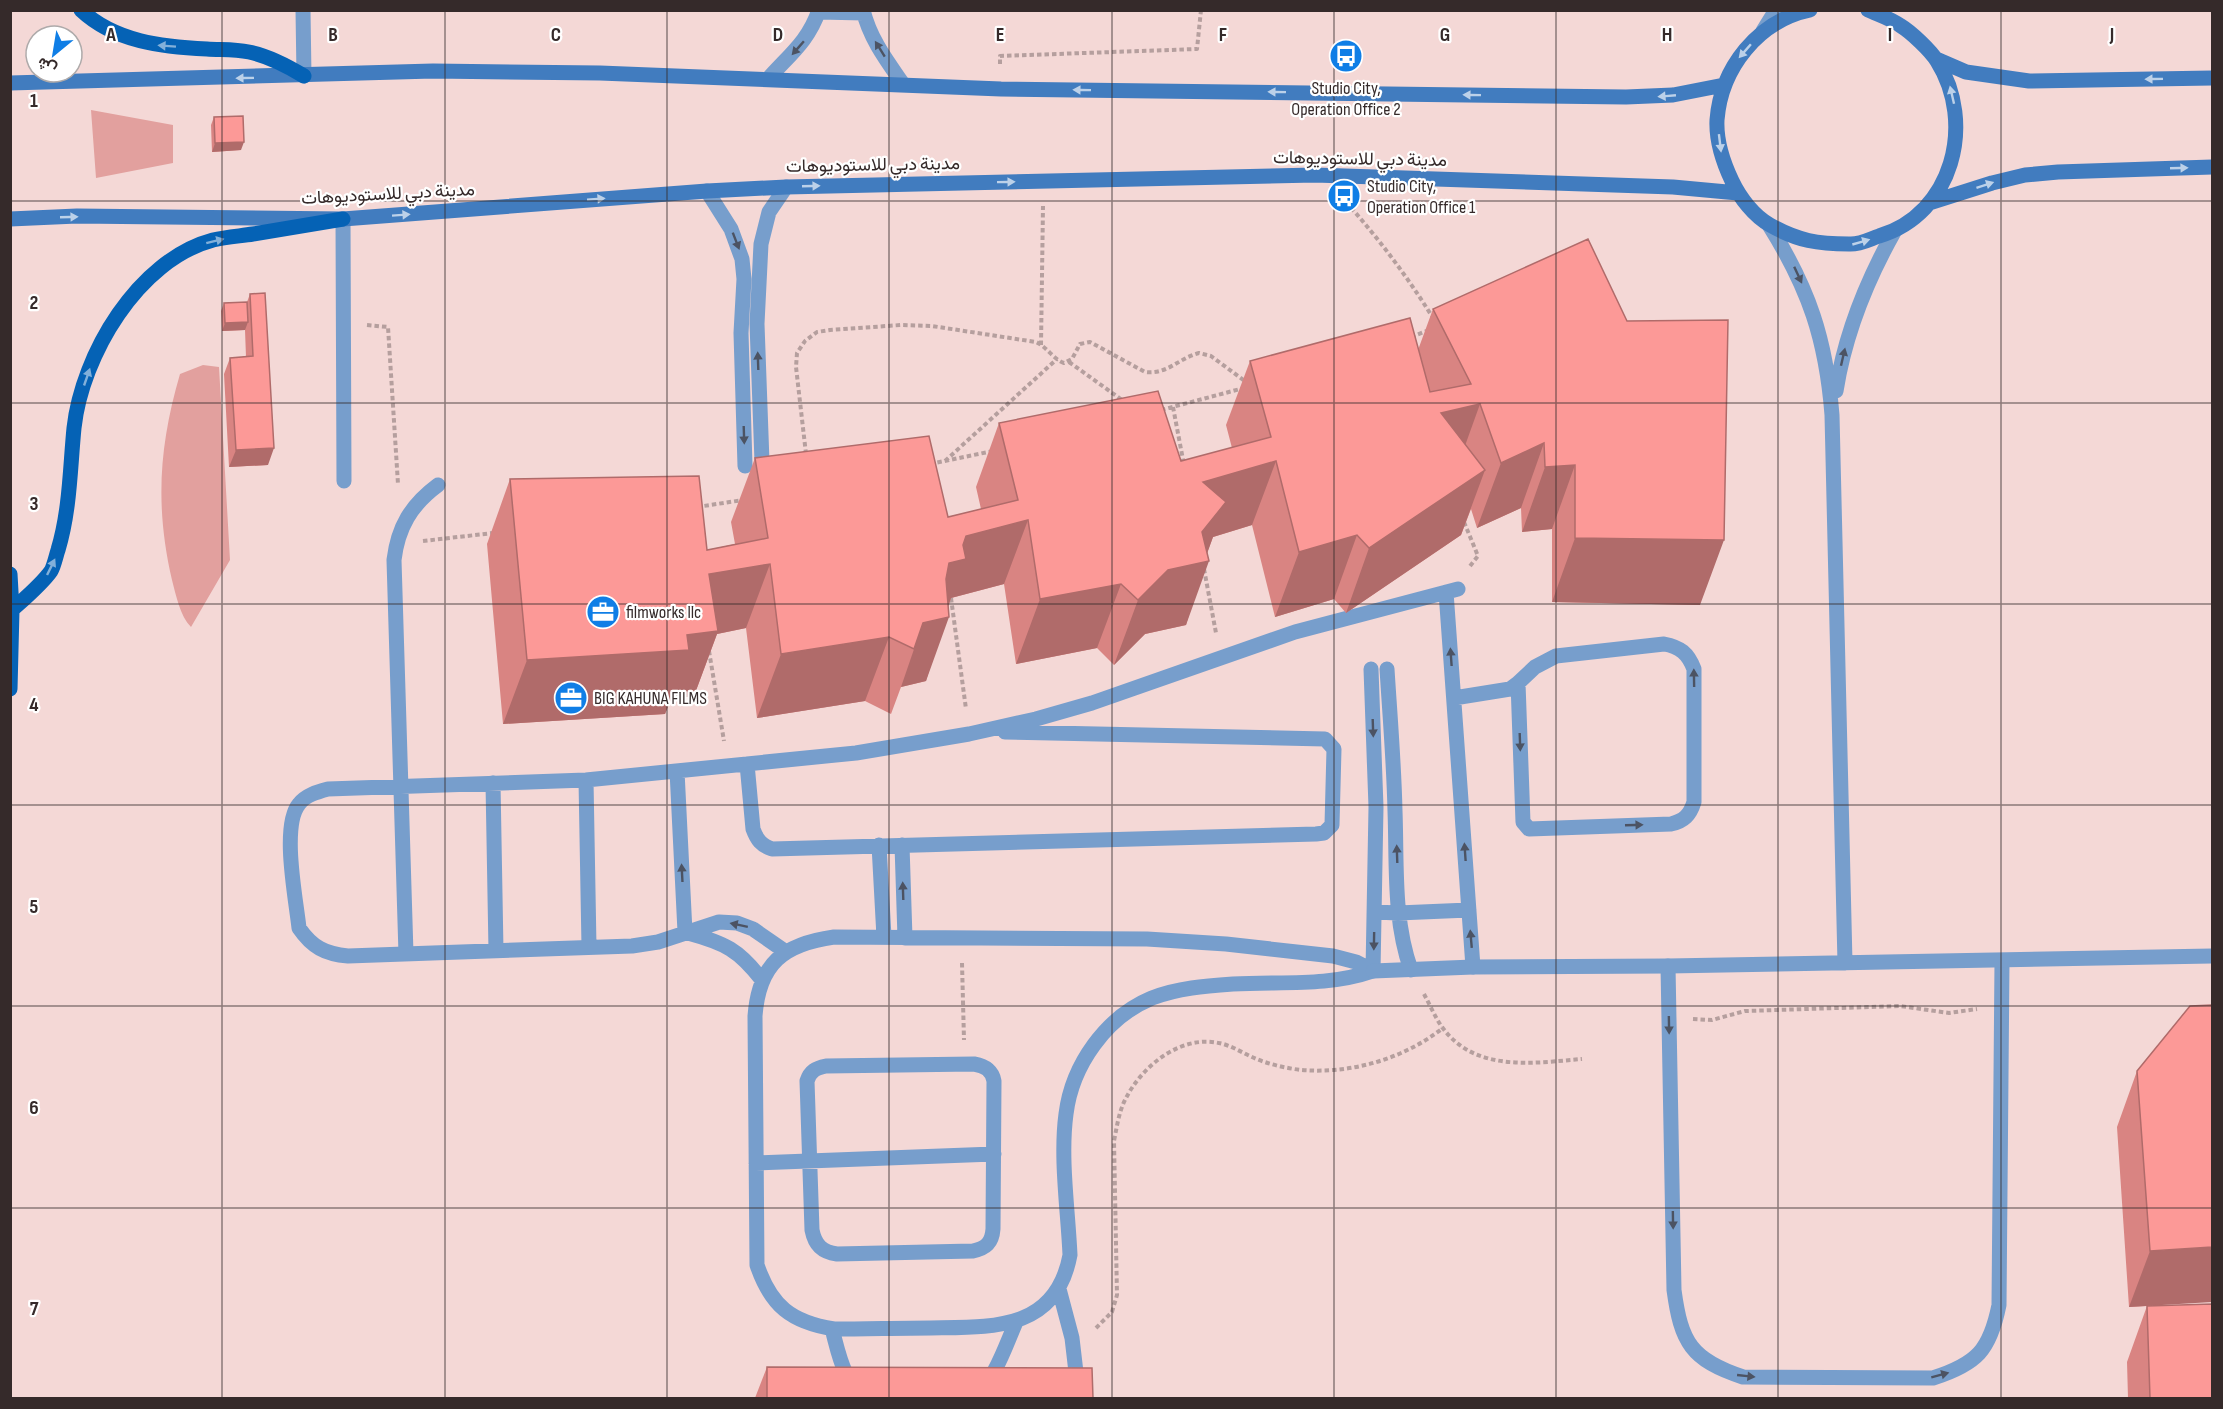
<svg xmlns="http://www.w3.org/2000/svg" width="2223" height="1409" font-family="'Sofia Sans Condensed',Vazirmatn,sans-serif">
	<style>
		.green { fill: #e2a09e }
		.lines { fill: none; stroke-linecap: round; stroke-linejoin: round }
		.path { stroke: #b59f9e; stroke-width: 4; stroke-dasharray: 4.5 3; stroke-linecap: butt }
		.lane { stroke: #779ecc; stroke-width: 15 }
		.street { stroke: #779ecc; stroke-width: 15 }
		.secondary { stroke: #417cbf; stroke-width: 15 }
		.primary { stroke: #0562b5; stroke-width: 15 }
		.wall { fill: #d98482 }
		.shaded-wall { fill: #b06b6a }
		.building { fill: #fc9997; stroke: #b06b6a; stroke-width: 1.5 }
		.oneway { fill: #82b0da }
		.oneway2 { fill: #4c5363 }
		.oneway3 { fill: #bcd1e9 }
		.grid { fill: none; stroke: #352a2a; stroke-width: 1.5; stroke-opacity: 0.55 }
		.labels { text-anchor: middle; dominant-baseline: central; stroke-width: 4.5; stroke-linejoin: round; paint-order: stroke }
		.poi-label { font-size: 18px; fill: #352a2a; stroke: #fff; text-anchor: start }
		.street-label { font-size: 18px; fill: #352a2a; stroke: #fff }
		.grid-label { font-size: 20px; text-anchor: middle; font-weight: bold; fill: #352a2a; stroke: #fff; stroke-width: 4.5; stroke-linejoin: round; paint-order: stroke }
	</style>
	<rect width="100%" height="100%" fill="#f4d8d6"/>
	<!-- green -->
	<path class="green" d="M 91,110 L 173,125 L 173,163 L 96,178 Z
		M 203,365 L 219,367 L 230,560 L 191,627 C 180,616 176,595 172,580 C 155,507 159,446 180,374 Z"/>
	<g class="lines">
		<!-- path -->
		<path class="path" d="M 1000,64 L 1000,56 L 1197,49 L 1201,10
			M 1346,202 C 1379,239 1407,276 1433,318
			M 367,325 L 388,327 L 398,484
			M 1411,337 L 1429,330
			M 1041,345 L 1043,206
			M 1069,362 L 1122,400
			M 1173,407 L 1184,465
			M 1161,410 L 1244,388
			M 806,454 L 796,367 L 797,353 L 805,341 L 817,332 L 830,330 L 901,325 L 932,326 L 1036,342 C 1047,347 1053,359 1064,363 L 1072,359 L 1080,344 L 1090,342 L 1145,372 C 1167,375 1179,358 1199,353 L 1211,356 L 1246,382
			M 945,461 L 1057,359
			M 930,464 L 993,451
			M 697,507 L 743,500
			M 1464,522 L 1478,556 L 1470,566
			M 423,541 L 493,533
			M 1204,569 L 1216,633
			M 951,598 L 966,709
			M 709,651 L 724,741
			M 962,963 L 964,1040
			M 1424,994 C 1430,1005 1435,1017 1442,1027 C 1475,1073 1534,1063 1582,1059
			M 1693,1019 L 1712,1020 L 1745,1011 L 1900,1006 L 1949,1013 L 1977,1009
			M 1096,1328 L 1112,1312 L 1117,1295 L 1114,1141 C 1117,1126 1119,1111 1126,1098 C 1143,1065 1181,1035 1219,1043 C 1230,1045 1241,1052 1252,1057 C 1267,1064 1285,1068 1301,1070 C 1352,1074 1403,1059 1443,1028"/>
		<!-- lane -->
		<path class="lane" d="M 303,10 L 304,76
			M 707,191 L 731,229 L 742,259 L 744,279 L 741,333 L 745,466
			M 343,219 L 344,481
			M 762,462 L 757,324 L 761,244 L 769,212 L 786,187
			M 1446,592 L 1473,967
			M 1371,669 L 1376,807 L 1373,971
			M 1387,669 C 1390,717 1394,764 1395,811 C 1397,864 1393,919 1411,970
			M 1454,698 L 1510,689 L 1518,683 L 1535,667 L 1556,656 L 1664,644 C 1680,647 1688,653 1694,669 L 1694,802 C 1690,815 1684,821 1671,824 L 1529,829 L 1523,822 L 1518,683
			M 747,764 L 753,829 C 757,840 761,845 772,849 L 1316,834 L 1324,833 L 1332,825 L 1334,749 L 1325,739 L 1005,732
			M 677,771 L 685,932
			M 586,780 L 589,947
			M 493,783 L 496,951
			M 879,845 L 884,937
			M 902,845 L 905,938
			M 1375,912 L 1398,913 L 1469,910
			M 688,933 C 725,943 739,950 762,980
			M 834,937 L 1147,939 L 1226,944 L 1333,956 L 1356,962 L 1373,971 C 1327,987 1280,981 1233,984 C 1205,986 1178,988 1152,998 C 1106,1017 1072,1065 1066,1114 C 1060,1158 1068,1210 1070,1255 C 1056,1331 992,1327 931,1328 C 899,1328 866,1329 834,1329 C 791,1322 771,1306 757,1265 L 755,1016 C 759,963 784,944 834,937 Z
			M 786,952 L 753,929 L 737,923 L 719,922 L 658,942 L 632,946 L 348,956 C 325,954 312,947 299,928 C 296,899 281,826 299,804 C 306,795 317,792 328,789 L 586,780 L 856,753 L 969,734 L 1036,719 L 1092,703 L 1295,632 L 1458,589
			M 406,954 L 394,560 C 398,527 411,505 438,485
			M 1668,966 L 1674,1290 C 1681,1342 1691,1360 1743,1377 L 1933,1378 C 1977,1364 1990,1350 1999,1305 L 2002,961
			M 974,1064 C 985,1066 992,1070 994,1081 L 993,1229 C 992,1243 986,1248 973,1251 L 837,1254 C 822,1252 815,1245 812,1230 L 807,1081 C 810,1071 816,1068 826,1066 Z
			M 756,1163 L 994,1154
			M 1059,1289 L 1072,1338 L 1079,1398
			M 832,1329 C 839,1354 843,1384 869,1398
			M 973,1398 C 995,1380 1005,1347 1016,1322"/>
		<!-- street -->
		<path class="street" d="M 863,10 C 870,39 887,61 903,84
			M 819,12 L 864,13
			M 1763,31 L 1776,10
			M 768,79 C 789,55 808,42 819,10
			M 1769,225 C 1809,289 1826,339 1832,415 L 1845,963
			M 1836,391 C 1845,334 1866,282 1894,232
			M 1373,971 L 1473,967 L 1668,966 L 2212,956"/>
		<!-- secondary -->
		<path class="secondary" d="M 1810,10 C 1758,21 1721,68 1717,120 C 1716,141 1723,162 1732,181 C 1740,198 1754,216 1770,225 C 1798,241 1818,244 1849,244 C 1859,245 1870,239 1879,236 C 1953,214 1976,123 1937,61 C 1931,51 1911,32 1901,26 C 1892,19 1879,15 1868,10
			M 1936,59 L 1966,72 L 2029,81 L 2212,78
			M 10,83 L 433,71 L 600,73 L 1001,89 L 1626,97 L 1673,95 L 1724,85
			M 1929,203 L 1992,183 L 2025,175 L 2058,172 L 2212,167
			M 10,219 L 77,216 L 343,219 L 707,191 L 786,187 L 1315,175 L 1673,187 L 1738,193"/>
		<!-- primary -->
		<path class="primary" d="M 81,10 C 115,42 163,47 207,49 C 221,50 234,49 249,52 C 269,56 286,65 304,76
			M 10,574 L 12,610 L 10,689
			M 12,610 C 24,599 42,584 51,571 C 54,566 56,556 58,550 C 70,510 70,469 74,428 C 82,355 138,260 213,240 C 226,237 240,236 253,234 C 283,229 313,224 343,219"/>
	</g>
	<!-- wall -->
	<path class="wall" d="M 214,117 L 241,150 L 212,152 L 211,125 Z
		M 250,294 L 268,465 L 229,467 L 224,374 L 230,358 L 246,357 L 245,330 L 222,331 L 221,311 L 224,303 L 247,302 Z
		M 1433,309 L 1700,605 L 1552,602 L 1552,529 L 1522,532 L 1521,508 L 1477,528 L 1471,509 L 1461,535 L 1346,613 L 1334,599 L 1275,617 L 1252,525 L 1213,537 L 1207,553 L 1186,625 L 1145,634 L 1114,665 L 1097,648 L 1016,664 L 1004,584 L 951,598 L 926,681 L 901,687 L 891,714 L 865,701 L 757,718 L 746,628 L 717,634 L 694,696 L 671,699 L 665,714 L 503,724 L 487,544 L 510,479 L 707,550 L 735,544 L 731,522 L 755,458 L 948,517 L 981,509 L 976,487 L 999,423 L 1181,461 L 1232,448 L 1226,425 L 1250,361 L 1418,350 Z
		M 2190,1006 L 2152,1306 L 2212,1398 L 2128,1398 L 2127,1362 L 2147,1306 L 2129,1307 L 2117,1127 L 2137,1071 Z
		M 767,1367 L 1093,1398 L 755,1398 Z"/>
	<!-- shaded-wall -->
	<path class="shaded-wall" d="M 244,142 L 241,150 L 212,152 L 215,143 Z
		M 248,322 L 245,330 L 222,331 L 225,323 Z
		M 1480,404 L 1457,468 L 1441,413 Z
		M 1544,443 L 1521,508 L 1477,528 L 1501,463 Z
		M 274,448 L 268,465 L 229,467 L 236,450 Z
		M 1276,461 L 1252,525 L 1213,537 L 1204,562 L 1209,561 L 1186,625 L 1145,634 L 1114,665 L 1138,600 L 1203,482 Z
		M 1575,465 L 1552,529 L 1522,532 L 1545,467 Z
		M 1485,470 L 1461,535 L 1346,613 L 1369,548 Z
		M 1028,520 L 1004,584 L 951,598 L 944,618 L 949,617 L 926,681 L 901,687 L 923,623 L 949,563 L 966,536 Z
		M 1357,535 L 1334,599 L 1275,617 L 1299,552 Z
		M 1575,538 L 1724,540 L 1700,605 L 1552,602 Z
		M 770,564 L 746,628 L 717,634 L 694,696 L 671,699 L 665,714 L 503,724 L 527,660 L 709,574 Z
		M 1121,584 L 1097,648 L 1016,664 L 1040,599 Z
		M 889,637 L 865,701 L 757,718 L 781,654 Z
		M 2212,1247 L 2212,1302 L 2129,1307 L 2150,1251 Z"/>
	<!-- building -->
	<path class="building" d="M 243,116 L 244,142 L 215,143 L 214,117 Z
		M 1588,239 L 1627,321 L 1728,320 L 1724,540 L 1575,538 L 1575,465 L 1545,467 L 1544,443 L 1501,463 L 1480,404 L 1441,413 L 1485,470 L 1369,548 L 1357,535 L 1299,552 L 1276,461 L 1203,482 L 1226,502 L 1202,532 L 1209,561 L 1168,570 L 1138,600 L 1121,584 L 1040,599 L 1028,520 L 966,536 L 963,545 L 966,559 L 949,563 L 946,579 L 949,617 L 923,623 L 914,649 L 889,637 L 781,654 L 770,564 L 709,574 L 718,631 L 687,635 L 689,650 L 527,660 L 510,479 L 699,476 L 707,550 L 768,538 L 755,458 L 929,436 L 948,517 L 1018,500 L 999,423 L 1158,391 L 1181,461 L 1271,437 L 1250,361 L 1410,318 L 1430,392 L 1471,384 L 1433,309 Z
		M 265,293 L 274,448 L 236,450 L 230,358 L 253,356 L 250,294 Z
		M 247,302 L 248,322 L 225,323 L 224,303 Z
		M 2212,1005 L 2212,1247 L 2150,1251 L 2137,1071 L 2190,1006 Z
		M 2212,1304 L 2212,1398 L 2150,1398 L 2147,1306 Z
		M 767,1367 L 1092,1368 L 1093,1398 L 767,1398 Z"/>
	<!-- one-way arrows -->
	<defs><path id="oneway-solid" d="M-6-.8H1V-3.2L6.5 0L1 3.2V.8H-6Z" transform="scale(1.5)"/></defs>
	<g class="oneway">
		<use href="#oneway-solid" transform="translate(167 46) rotate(-176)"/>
		<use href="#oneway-solid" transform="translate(215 241) rotate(-14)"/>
		<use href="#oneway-solid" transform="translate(87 377) rotate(-71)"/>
		<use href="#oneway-solid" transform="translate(51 567) rotate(-64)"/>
	</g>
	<g class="oneway2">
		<use href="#oneway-solid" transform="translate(798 48) rotate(131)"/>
		<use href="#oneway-solid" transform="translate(880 49) rotate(-122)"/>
		<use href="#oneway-solid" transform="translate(736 241) rotate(69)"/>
		<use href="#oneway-solid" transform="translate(1798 275) rotate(65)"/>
		<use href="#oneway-solid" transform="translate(1843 357) rotate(-77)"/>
		<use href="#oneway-solid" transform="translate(758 361) rotate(-92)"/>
		<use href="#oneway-solid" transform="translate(744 435) rotate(88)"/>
		<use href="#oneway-solid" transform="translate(1451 657) rotate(-94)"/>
		<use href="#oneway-solid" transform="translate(1694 678) rotate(-91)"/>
		<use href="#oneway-solid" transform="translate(1373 728) rotate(88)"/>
		<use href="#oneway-solid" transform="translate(1520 742) rotate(88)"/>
		<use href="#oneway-solid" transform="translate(1634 825) rotate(-2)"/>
		<use href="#oneway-solid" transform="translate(1465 852) rotate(-94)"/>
		<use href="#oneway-solid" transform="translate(1397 854) rotate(-92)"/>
		<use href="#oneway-solid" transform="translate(682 873) rotate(-93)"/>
		<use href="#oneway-solid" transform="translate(903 891) rotate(-92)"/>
		<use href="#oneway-solid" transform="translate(739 925) rotate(-168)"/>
		<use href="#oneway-solid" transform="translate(1471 939) rotate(-95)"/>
		<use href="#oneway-solid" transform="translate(1374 941) rotate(91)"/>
		<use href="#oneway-solid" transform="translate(1669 1025) rotate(89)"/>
		<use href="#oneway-solid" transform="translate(1673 1220) rotate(89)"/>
		<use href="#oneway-solid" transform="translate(1940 1375) rotate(-15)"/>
		<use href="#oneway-solid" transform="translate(1746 1376) rotate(6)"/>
	</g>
	<g class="oneway3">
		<use href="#oneway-solid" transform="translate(1745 51) rotate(131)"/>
		<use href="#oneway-solid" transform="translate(245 78) rotate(179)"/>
		<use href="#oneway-solid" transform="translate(2154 79) rotate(179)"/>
		<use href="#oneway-solid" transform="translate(1082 90) rotate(-179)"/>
		<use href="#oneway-solid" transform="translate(1277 92) rotate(-179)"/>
		<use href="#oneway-solid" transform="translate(1472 95) rotate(-179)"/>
		<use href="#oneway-solid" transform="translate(1952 95) rotate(-103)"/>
		<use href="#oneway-solid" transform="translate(1667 96) rotate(175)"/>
		<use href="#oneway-solid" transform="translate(1720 143) rotate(83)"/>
		<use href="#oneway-solid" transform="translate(2179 168) rotate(-2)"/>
		<use href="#oneway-solid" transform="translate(1006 182) rotate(-1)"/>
		<use href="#oneway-solid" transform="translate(1985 185) rotate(-18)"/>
		<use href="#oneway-solid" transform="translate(811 186) rotate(-2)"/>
		<use href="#oneway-solid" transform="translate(596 199) rotate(-4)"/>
		<use href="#oneway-solid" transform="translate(401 215) rotate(-4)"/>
		<use href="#oneway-solid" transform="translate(69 217) rotate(-2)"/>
		<use href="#oneway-solid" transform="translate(1861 242) rotate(-16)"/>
	</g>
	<!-- grid -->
	<path class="grid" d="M 222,10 L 222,1398M 445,10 L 445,1398M 667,10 L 667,1398M 889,10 L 889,1398M 1112,10 L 1112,1398M 1334,10 L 1334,1398M 1556,10 L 1556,1398M 1778,10 L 1778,1398M 2001,10 L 2001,1398M 10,201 L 2212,201M 10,403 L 2212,403M 10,604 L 2212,604M 10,805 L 2212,805M 10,1006 L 2212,1006M 10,1208 L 2212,1208"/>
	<!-- icons -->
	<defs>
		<g id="bus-disc" transform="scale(1.725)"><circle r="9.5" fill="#0f7ee6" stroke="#fff"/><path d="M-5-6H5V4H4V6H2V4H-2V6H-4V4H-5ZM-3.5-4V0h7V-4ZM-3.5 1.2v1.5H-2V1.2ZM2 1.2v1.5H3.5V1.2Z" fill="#fff"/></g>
		<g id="office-disc" transform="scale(1.725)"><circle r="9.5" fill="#0f7ee6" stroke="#fff"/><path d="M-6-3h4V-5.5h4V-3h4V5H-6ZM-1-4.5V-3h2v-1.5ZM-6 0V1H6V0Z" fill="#fff"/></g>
	</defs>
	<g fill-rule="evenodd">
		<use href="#bus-disc" x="1346" y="56"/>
		<use href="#bus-disc" x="1344" y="196"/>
		<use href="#office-disc" x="603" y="612"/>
		<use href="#office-disc" x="571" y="698"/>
	</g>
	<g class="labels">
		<!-- poi labels -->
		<g class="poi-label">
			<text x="1346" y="88" text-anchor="middle">Studio City,<tspan x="1346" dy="21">Operation Office 2</tspan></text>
			<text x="1367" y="186">Studio City,<tspan x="1367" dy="21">Operation Office 1</tspan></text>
			<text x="626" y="612">filmworks llc</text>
			<text x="594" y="698">BIG KAHUNA FILMS</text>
		</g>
		<!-- street labels -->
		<g class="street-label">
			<text transform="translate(1360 159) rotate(1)">مدينة دبي للاستوديوهات</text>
			<text transform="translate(873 165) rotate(-1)">مدينة دبي للاستوديوهات</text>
			<text transform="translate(388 194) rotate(-3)">مدينة دبي للاستوديوهات</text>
		</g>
	</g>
	<g class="grid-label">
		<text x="111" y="41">A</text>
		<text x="333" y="41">B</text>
		<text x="556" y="41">C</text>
		<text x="778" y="41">D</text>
		<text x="1000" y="41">E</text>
		<text x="1223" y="41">F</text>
		<text x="1445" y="41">G</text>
		<text x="1667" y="41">H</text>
		<text x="1890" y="41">I</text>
		<text x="2112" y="41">J</text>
		<text x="34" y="107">1</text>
		<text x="34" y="309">2</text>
		<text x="34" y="510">3</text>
		<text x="34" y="711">4</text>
		<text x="34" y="913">5</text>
		<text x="34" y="1114">6</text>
		<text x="34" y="1315">7</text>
	</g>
	<!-- border -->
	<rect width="2223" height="1409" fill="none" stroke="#352a2a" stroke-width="24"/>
	<!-- north arrow -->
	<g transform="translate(54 54) rotate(210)"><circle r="28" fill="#ffffff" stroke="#aeaaaa" stroke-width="1.5"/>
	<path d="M0-4.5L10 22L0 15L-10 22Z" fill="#0f7ee6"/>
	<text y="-9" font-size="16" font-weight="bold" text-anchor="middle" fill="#352a2a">ش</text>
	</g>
</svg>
